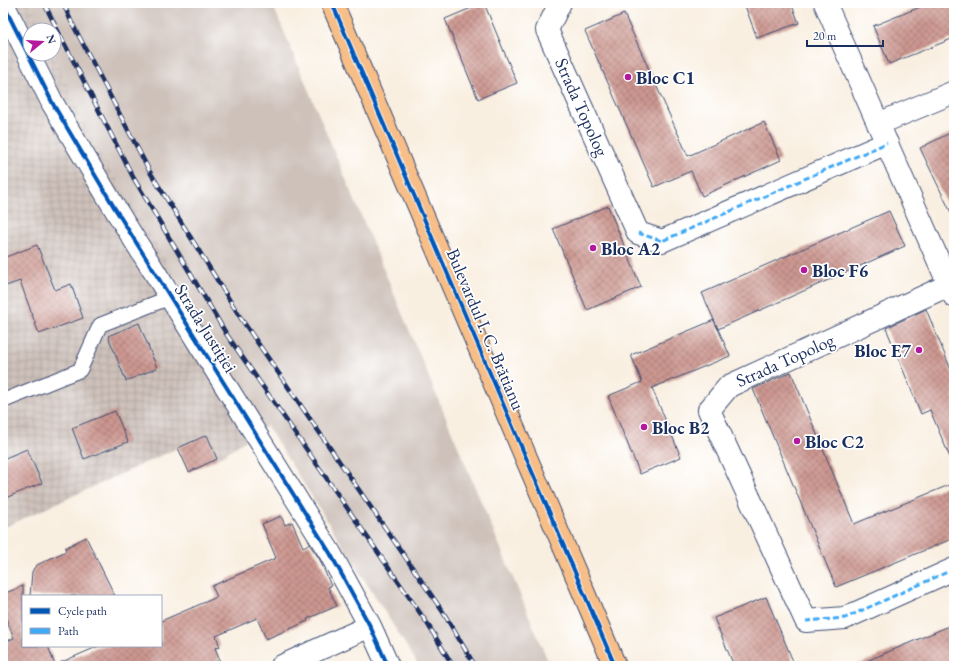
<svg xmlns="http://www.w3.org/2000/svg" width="957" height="669" font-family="'EB Garamond',serif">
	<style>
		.industrial { fill: url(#industrial-grid) }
		.railway { fill: #cec1ba }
		.building { fill: url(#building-cross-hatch) }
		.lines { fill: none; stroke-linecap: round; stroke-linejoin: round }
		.lane-casing { stroke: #3c4c72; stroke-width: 16 }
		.street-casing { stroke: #3c4c72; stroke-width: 24 }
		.primary-casing { stroke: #3c4c72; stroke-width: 24 }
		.lane { stroke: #fff; stroke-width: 14 }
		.street { stroke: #fff; stroke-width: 22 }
		.primary { stroke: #f7be88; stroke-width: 22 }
		.rail-casing { stroke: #1b2f5e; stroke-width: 4.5 }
		.rail { stroke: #fff; stroke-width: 3; stroke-dasharray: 9; stroke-linecap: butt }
		.quiet { stroke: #3fa9f5; stroke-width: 3; stroke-dasharray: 6 3; stroke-linecap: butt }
		.cycleway-casing { stroke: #fff; stroke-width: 6 }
		.cycleway { stroke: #0057b8; stroke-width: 4 }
		.poi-dot { fill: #b5179e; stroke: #fff; stroke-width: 1.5 }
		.labels { text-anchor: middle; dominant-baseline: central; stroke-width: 3.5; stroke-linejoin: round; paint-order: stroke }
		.poi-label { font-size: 18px; font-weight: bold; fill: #1b2f5e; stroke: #fff; text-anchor: start }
		.street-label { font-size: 18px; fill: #1b2f5e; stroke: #fff }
	</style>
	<defs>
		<pattern id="industrial-grid" width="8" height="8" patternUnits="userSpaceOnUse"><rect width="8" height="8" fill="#cec1ba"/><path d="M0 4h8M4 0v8" fill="none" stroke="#b0a6a2"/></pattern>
		<pattern id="building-cross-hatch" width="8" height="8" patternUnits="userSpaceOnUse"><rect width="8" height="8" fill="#cd9790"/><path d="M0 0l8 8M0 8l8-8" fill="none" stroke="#a67c79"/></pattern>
	</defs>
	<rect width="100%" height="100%" fill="#fff"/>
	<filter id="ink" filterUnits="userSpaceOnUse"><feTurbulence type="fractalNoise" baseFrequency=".025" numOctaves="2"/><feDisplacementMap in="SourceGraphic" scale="8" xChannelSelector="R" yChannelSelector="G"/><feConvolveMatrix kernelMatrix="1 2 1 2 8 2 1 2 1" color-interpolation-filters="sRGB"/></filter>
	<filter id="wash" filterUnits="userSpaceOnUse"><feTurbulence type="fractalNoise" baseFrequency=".012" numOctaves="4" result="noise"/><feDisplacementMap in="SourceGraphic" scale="16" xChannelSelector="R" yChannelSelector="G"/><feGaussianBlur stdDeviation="0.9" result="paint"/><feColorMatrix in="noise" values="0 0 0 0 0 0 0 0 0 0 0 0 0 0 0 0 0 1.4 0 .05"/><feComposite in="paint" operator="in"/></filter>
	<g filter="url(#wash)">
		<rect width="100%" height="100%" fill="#f9efe1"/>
		<!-- industrial -->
		<path class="industrial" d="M 3,3 L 30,3 L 43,30 L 30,30 L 30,54 L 54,54 L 96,145 L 267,426 L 217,459 L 206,435 L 3,528 Z"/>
		<!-- railway -->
		<path class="railway" d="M 30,3 L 272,3 L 550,666 L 419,666 L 267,426 L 96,145 L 54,54 L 54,30 L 43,30 Z"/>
		<g id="blocks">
			<!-- building -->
			<path class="building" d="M 483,3 L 484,3 L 517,83 L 478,99 L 445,19 Z
				M 744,3 L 791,3 L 799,23 L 757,38 Z
				M 930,3 L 954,3 L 954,38 L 889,64 L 873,26 Z
				M 624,14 L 688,156 L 764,122 L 781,160 L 702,196 L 691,171 L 654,187 L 585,31 Z
				M 954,131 L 954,219 L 920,148 Z
				M 608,206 L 641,287 L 587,310 L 553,229 Z
				M 889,211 L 905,246 L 718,329 L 702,293 Z
				M 37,245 L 55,290 L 71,284 L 83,318 L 39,334 L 20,281 L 3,287 L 3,258 Z
				M 926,309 L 954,377 L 954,467 L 930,410 L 921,414 L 886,328 Z
				M 714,320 L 730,356 L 652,388 L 681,457 L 640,474 L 608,396 L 642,382 L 631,355 Z
				M 139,323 L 157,368 L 126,381 L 108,336 Z
				M 791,372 L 854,524 L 954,483 L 954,538 L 836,587 L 753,389 Z
				M 115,411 L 128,442 L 84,459 L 72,428 Z
				M 207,435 L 217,459 L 189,472 L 178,448 Z
				M 27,449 L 42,483 L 3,499 L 3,459 Z
				M 281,516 L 285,525 L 292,522 L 303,547 L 309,544 L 319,558 L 331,586 L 328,587 L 337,606 L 307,619 L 308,621 L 266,639 L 257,618 L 216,636 L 220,647 L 215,648 L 220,660 L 206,666 L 3,666 L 3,643 L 14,638 L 3,611 L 3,594 L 23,586 L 23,646 L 48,646 L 55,665 L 99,646 L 161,646 L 161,621 L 217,597 L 212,586 L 276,558 L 262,524 Z
				M 86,537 L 115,596 L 30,596 L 32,572 L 34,568 L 37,565 L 66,551 L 65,548 Z
				M 766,597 L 795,666 L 734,666 L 714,618 Z
				M 954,624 L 954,666 L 855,666 Z"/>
		</g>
	</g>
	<g filter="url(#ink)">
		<use href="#blocks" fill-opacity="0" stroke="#3c4c72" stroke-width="1"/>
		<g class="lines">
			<!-- lane casing -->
			<g class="lane-casing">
				<path id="lane" d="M 3,401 L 80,370 L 100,325 L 171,297"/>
			</g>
			<!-- street casing -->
			<g class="street-casing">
				<path id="street" d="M 560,3 L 547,30 L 638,233 L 662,241 L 887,143
					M 825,3 L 954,296
					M 3,4 L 53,104 L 114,207 L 330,553 L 370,626 L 388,666
					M 878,124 L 954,92
					M 949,285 L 729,386 L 709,410 L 806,621 L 845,618 L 954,569
					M 282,666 L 370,626"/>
			</g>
			<!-- primary casing -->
			<g class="primary-casing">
				<path id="primary" d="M 332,3 L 615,666"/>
			</g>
			<!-- lane -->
			<use href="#lane" class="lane"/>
			<!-- street -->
			<use href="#street" class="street"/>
			<!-- primary -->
			<use href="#primary" class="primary"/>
			<!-- rail casing -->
			<g class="rail-casing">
				<path id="rail" d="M 44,3 L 58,31 L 133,177 L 227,335 L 427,623 L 453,666
					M 63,3 L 71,21 L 150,172 L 242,320 L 443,612 L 475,666"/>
			</g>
			<!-- rail -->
			<use href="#rail" class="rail"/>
			<!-- quiet -->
			<path class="quiet" d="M 638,233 L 662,241 L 887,143
				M 806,621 L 845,618 L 954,569"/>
			<!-- cycleway casing -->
			<g class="cycleway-casing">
				<path id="cycleway" d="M 332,3 L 615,666
					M 3,4 L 53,104 L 114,207 L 330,553 L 370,626 L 388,666"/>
			</g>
			<!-- cycleway -->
			<use href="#cycleway" class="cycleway"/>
		</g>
	</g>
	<!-- markers -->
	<g class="poi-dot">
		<circle cx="628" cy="77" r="4"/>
		<circle cx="593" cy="248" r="4"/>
		<circle cx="804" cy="270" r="4"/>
		<circle cx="919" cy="350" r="4"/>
		<circle cx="644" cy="427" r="4"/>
		<circle cx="797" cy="441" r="4"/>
	</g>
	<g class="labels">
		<!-- poi labels -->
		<g class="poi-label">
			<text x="636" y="77">Bloc C1</text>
			<text x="601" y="248">Bloc A2</text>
			<text x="812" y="270">Bloc F6</text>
			<text x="911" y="350" text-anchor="end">Bloc E7</text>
			<text x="652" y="427">Bloc B2</text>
			<text x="805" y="441">Bloc C2</text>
		</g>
		<!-- street labels -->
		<g class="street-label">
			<text transform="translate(582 107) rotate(66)">Strada Topolog</text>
			<text transform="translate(206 328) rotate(58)">Strada Justiției</text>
			<text transform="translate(486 329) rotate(67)">Bulevardul I. C. Brătianu</text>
			<text transform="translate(785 360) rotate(-24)">Strada Topolog</text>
		</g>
	</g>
	<!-- margin -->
	<rect width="957" height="669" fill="none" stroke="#fff" stroke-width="16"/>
	<!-- legend -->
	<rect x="22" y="595" width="140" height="52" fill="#ffffff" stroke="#a4acbf"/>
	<rect x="30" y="608" width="20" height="6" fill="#0057b8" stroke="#a4acbf"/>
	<text x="58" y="615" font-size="12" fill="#1b2f5e">Cycle path</text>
	<rect x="30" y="628" width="20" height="6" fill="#3fa9f5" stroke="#a4acbf"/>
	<text x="58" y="635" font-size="12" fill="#1b2f5e">Path</text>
	<!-- north arrow -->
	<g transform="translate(42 42) rotate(72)"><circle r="19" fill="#ffffff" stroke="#a4acbf"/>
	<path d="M0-3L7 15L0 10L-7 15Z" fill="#b5179e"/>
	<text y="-6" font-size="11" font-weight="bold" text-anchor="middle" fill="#1b2f5e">N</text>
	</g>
	<!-- scale -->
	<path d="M807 40v6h76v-6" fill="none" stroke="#1b2f5e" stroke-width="2"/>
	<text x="813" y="40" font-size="12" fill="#1b2f5e" stroke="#ffffff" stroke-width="3" paint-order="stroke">20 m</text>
</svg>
